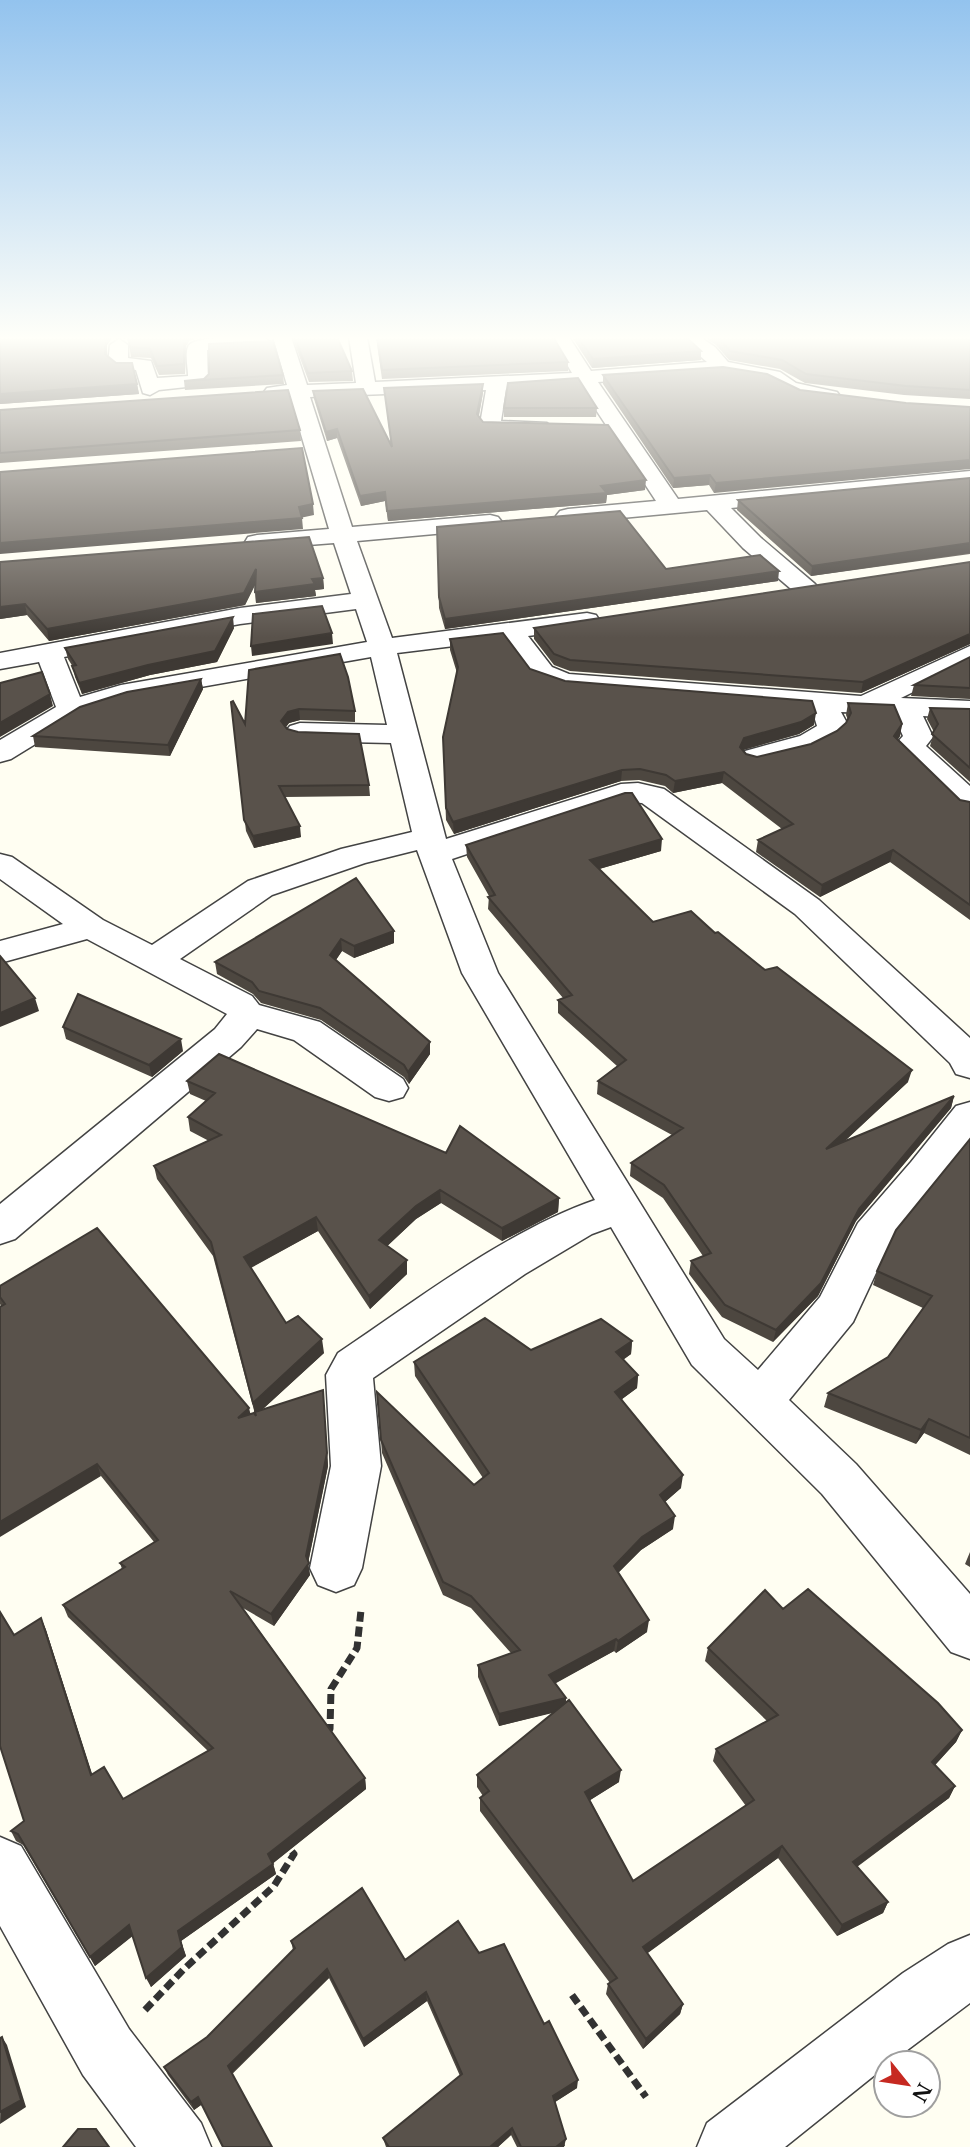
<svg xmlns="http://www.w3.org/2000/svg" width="970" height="2147" font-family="'Libre Baskerville',serif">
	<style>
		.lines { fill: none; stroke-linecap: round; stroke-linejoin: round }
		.minor-casing { stroke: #434343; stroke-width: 3 }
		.tertiary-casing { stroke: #434343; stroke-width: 3 }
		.path { stroke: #323232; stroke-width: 7; stroke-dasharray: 10 5; stroke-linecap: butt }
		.minor { fill: #fff; fill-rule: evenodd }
		.tertiary { fill: #fff; fill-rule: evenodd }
		.wall { fill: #4d4740 }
		.shaded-wall { fill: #3e3934 }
		.building { fill: #59524b; stroke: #3e3934; stroke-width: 2 }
	</style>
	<rect width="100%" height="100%" fill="#fffef2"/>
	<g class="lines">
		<!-- minor casing -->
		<g class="minor-casing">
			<path id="minor" d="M 264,337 L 270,342 L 268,346 L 207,350 L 208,381 L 205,385 L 159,390 L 150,395 L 143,393 L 136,370 L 111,367 L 108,363 L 110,345 L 119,339 L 128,345 L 128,358 L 151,361 L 157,378 L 188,376 C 188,368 185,355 188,347 C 191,335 251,337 264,337 Z
				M 273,337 L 291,337 L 307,385 L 356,383 L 349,337 L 367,337 L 375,382 L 572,373 L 551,337 L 569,337 L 591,371 L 707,362 L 678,337 L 700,337 L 715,347 L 728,362 L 780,372 L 796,383 L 837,392 L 840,396 L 837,400 L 830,402 L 783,392 L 767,381 L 722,373 L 598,382 L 678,499 L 970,471 L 970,485 L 731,508 L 761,538 L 815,584 L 819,589 L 815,594 L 806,597 L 797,594 L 743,548 L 707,510 L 568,523 L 560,521 L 556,516 L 560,511 L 568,509 L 656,501 L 579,384 L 506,389 L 501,421 L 547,423 L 551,427 L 547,431 C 531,436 491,439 480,424 L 486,390 L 310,397 L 352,527 L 490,515 L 498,517 L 502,522 L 498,527 L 490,529 L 357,541 L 392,638 L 587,613 L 596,615 L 600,621 L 596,627 L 528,636 L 552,667 L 569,674 L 861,696 L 970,646 L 970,664 L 901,698 L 970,701 L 970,719 L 923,716 L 933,737 L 926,746 L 970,786 L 970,812 L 959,810 L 899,752 L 894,746 L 903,736 L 893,714 L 841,712 L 847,723 C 840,751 781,760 756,766 L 745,763 L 741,757 L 745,751 L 800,736 L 817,726 L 812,710 L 565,690 L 532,679 L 503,640 L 397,653 L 446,839 L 621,784 L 638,783 L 664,789 L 819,900 L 970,1038 L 970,1078 L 956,1074 L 950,1063 L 795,914 L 642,803 L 624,802 L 452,859 L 498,973 L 724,1339 L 758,1370 L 820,1297 L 858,1223 L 911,1162 L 956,1106 L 970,1102 L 970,1144 L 890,1243 L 853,1322 L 789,1400 L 856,1464 L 970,1594 L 970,1659 L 951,1652 L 822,1494 L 692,1365 L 611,1227 L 592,1234 L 525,1274 L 373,1378 L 381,1466 L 362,1568 L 354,1585 L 336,1592 L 318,1585 L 310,1568 L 331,1466 L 326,1375 L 338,1353 C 417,1300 506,1231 595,1200 L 462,973 L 417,850 L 365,863 L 272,895 L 180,959 L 252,996 L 259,1005 L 320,1022 L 403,1079 L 408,1088 L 403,1097 L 389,1101 L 375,1097 L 294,1040 L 257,1029 L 241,1047 L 15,1239 L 0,1244 L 0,1204 L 215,1029 L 227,1014 L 87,939 L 0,963 L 0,941 L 63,924 L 0,879 L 0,854 L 12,857 L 103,920 L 152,945 L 248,881 L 341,849 L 412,832 L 391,743 L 300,741 L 290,738 L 285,732 L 290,726 L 300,723 L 387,725 L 371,657 L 127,700 L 81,716 L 11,759 L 0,762 L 0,740 L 56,707 L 39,662 L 0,669 L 0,653 L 240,608 L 351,594 L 334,543 L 257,549 L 248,547 L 245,542 L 248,537 L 257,535 L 329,529 L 290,397 L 267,396 L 264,392 L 267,388 L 287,385 ZM 356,609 L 367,642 L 121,685 L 80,697 L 64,657 L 240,624 Z
				M 0,1837 L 21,1846 L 129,2029 L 201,2123 L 211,2147 L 136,2147 L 83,2075 L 0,1926 Z"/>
		</g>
		<!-- tertiary casing -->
		<g class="tertiary-casing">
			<path id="tertiary" d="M 970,1935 L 970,2003 L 890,2063 L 886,2063 L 886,2066 L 785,2147 L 697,2147 L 707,2123 L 903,1973 L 948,1944 Z"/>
		</g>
		<!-- path -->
		<path class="path" d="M 326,1732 L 330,1729 L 331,1689 L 357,1648 L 361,1610
			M 572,1995 L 646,2097
			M 145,2010 L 183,1970 L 274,1886 L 294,1854 L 288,1847"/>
		<!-- minor -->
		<use href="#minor" class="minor"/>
		<!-- tertiary -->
		<use href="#tertiary" class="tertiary"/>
	</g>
	<!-- wall -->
	<path class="wall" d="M 0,337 L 199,337 L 189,341 L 186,346 L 185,374 L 159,375 L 151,358 L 131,357 L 128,339 L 112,338 L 107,345 L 107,356 L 137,384 L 139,394 L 0,404 Z
		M 292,337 L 337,337 L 352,371 L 353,381 L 309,382 Z
		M 376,337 L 553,337 L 568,362 L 568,371 L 382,379 Z
		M 572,337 L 686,337 L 701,351 L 701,360 L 592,368 Z
		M 704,337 L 970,337 L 970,399 L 904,395 L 805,383 L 780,369 L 729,360 L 716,345 Z
		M 283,375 L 284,384 L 185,390 L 184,381 L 204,379 Z
		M 603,375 L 800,390 L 906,403 L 714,493 L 709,485 L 673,488 L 603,384 Z
		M 384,388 L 483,393 L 479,416 L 483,422 L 645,490 L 607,495 L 606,503 L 388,521 L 385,501 L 361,506 L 337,438 L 327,441 L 314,399 L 313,391 L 391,445 Z
		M 504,408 L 597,408 L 596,417 L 504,417 Z
		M 0,410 L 300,430 L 301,441 L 0,463 Z
		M 970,478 L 970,554 L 811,576 L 737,510 L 738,500 Z
		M 437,527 L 666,569 L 778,581 L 445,629 L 439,608 Z
		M 0,562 L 323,578 L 324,589 L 315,590 L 316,596 L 256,603 L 255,585 L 245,605 L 49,641 L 27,615 L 0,619 Z
		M 970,562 L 970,644 L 861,693 L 570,671 L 554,665 L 534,639 L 534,628 Z
		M 234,628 L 217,662 L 150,675 L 82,694 L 75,677 L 73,667 L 68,659 L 65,648 Z
		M 450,639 L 530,669 L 565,681 L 814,725 L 799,734 L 743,750 L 746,754 L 757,757 L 811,744 L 837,731 L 846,723 L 848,720 L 846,715 L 848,703 L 902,724 L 900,736 L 898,739 L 960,800 L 970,802 L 970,920 L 890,862 L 820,897 L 756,852 L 758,840 L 782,829 L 722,783 L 673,793 L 665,786 L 639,780 L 621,781 L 454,834 L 446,820 L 443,737 L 457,673 L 450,650 Z
		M 970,657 L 970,699 L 911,696 L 914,685 Z
		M 249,670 L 355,711 L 355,722 L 300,720 L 289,723 L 286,727 L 369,785 L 370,796 L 285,797 L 301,837 L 254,848 L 246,831 L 231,702 L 245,724 Z
		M 201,679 L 203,689 L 170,756 L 35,747 L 33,736 Z
		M 930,708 L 970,709 L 970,782 L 930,746 L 934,732 L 927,719 Z
		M 466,845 L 661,851 L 599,869 L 653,922 L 715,933 L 765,970 L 908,1082 L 845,1141 L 954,1096 L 951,1108 L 856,1221 L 818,1296 L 773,1342 L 722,1317 L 689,1274 L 691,1261 L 703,1256 L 663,1198 L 630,1176 L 631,1163 L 672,1135 L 597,1094 L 598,1081 L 617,1066 L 558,1013 L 558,1000 L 563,998 L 488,909 L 489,896 L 467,857 Z
		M 356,878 L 394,943 L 354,958 L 342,951 L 336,960 L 430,1042 L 430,1054 L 409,1084 L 404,1077 L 321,1020 L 261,1003 L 253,994 L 217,974 L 215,962 Z
		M 63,1027 L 183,1051 L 152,1077 L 66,1039 Z
		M 187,1081 L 446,1153 L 559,1198 L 558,1212 L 502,1241 L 441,1203 L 416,1219 L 387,1246 L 407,1260 L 407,1274 L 370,1309 L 318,1231 L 251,1268 L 286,1323 L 324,1353 L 262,1410 L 323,1390 L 328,1466 L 308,1563 L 310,1575 L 274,1626 L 243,1608 L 365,1778 L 366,1789 L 273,1863 L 276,1874 L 181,1941 L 186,1956 L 151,1987 L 133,1935 L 95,1966 L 23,1845 L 16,1841 L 11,1831 L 24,1821 L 14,1635 L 41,1618 L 46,1630 L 92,1775 L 123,1799 L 208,1751 L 68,1617 L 63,1605 L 122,1569 L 120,1563 L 154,1542 L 101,1476 L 0,1304 L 0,1286 L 250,1414 L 255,1414 L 213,1256 L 157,1179 L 154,1166 L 209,1141 L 190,1131 L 188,1117 L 206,1101 L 190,1094 Z
		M 970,1139 L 970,1455 L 924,1433 L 916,1444 L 824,1407 L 828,1393 L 888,1357 L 923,1308 L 873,1285 L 877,1271 Z
		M 632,1341 L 631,1354 L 623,1360 L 638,1375 L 637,1388 L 622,1399 L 681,1488 L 665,1502 L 673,1529 L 641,1550 L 618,1573 L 647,1632 L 616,1653 L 614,1651 L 555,1683 L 566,1698 L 566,1703 L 619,1782 L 590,1800 L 633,1881 L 746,1806 L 713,1761 L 716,1749 L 767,1721 L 705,1661 L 708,1648 L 783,1609 L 962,1730 L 956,1742 L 935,1765 L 955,1786 L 949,1798 L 857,1867 L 888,1902 L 883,1913 L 837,1936 L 778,1858 L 647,1953 L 683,2004 L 680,2014 L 643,2049 L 606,1994 L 608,1984 L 610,1983 L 480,1811 L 480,1798 L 483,1796 L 477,1787 L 477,1775 L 554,1712 L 499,1726 L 478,1677 L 478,1665 L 511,1653 L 471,1608 L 443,1595 L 382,1453 L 377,1392 L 474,1485 L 483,1478 L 415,1376 L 414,1362 L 531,1350 Z
		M 970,1552 L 970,1567 L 965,1564 Z
		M 291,1941 L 405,1960 L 479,1953 L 577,2088 L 555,2102 L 565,2146 L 517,2147 L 511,2135 L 498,2147 L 386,2147 L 383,2138 L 460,2076 L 427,2001 L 364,2047 L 329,1978 L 201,2105 L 194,2110 L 168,2075 L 164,2067 L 207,2037 L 293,1950 Z"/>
	<!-- shaded-wall -->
	<path class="shaded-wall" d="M 106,337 L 112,337 L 112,338 L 107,345 L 106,364 L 105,354 Z
		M 184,337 L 199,337 L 189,341 L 186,346 L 185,374 L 184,364 Z
		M 701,351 L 701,360 L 592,368 L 593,359 Z
		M 137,384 L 139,394 L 0,404 L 0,394 Z
		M 483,384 L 483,393 L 477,424 L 477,414 Z
		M 337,429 L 337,438 L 327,441 L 326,432 Z
		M 970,460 L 970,469 L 714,493 L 716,483 Z
		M 710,475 L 709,485 L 673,488 L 674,478 Z
		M 646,480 L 645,490 L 607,495 L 606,503 L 388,521 L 387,511 Z
		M 385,492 L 385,501 L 361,506 L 360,496 Z
		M 313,504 L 314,515 L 300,518 L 302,518 L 303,529 L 0,554 L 0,543 L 299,507 Z
		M 970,543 L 970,553 L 811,576 L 812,566 Z
		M 256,569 L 257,581 L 245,605 L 49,641 L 47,629 Z
		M 779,571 L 778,581 L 445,629 L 445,619 Z
		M 323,578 L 324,589 L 315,590 L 316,596 L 256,603 L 255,592 L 312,579 Z
		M 25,604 L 27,615 L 0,619 L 0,607 Z
		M 233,617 L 234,628 L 217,662 L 150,675 L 82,694 L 79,683 Z
		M 332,633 L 333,644 L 252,656 L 251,646 Z
		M 970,634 L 970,644 L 861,693 L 863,682 Z
		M 201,679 L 203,689 L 170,756 L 168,745 Z
		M 50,694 L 53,706 L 0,737 L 0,723 Z
		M 299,709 L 300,720 L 289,723 L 282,732 L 281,721 L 288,712 Z
		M 816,713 L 814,725 L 799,734 L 743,750 L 740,747 L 744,738 Z
		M 902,724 L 900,736 L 892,748 L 894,736 Z
		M 622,770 L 621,781 L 454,834 L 453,822 Z
		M 724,772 L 722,783 L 673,793 L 675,781 Z
		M 300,826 L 301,837 L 254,848 L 253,836 Z
		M 662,839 L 661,851 L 589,872 L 590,860 Z
		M 893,850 L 890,862 L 820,897 L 822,885 Z
		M 394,931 L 394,943 L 354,958 L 354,946 Z
		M 341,939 L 342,951 L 331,967 L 330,955 Z
		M 35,998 L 39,1011 L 0,1027 L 0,1013 Z
		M 181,1039 L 183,1051 L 152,1077 L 149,1065 Z
		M 430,1042 L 430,1054 L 409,1084 L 408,1072 Z
		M 912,1070 L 908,1082 L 823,1161 L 826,1149 Z
		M 954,1096 L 951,1108 L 856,1221 L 818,1296 L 773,1342 L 776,1330 L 859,1209 Z
		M 440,1190 L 441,1203 L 416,1219 L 380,1253 L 379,1240 L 416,1206 Z
		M 559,1198 L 558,1212 L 502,1241 L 502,1228 Z
		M 316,1217 L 318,1231 L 246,1270 L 244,1257 Z
		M 407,1260 L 407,1274 L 370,1309 L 369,1296 Z
		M 322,1339 L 324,1353 L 255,1416 L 253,1403 Z
		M 632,1341 L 631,1354 L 615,1365 L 616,1352 Z
		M 638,1375 L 637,1388 L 614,1405 L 615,1392 Z
		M 323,1390 L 328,1466 L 308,1563 L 310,1575 L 274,1626 L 271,1614 L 306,1556 Z
		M 249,1408 L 252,1420 L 238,1418 Z
		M 929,1419 L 924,1433 L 916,1444 L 921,1430 Z
		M 97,1464 L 101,1476 L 0,1537 L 0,1522 Z
		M 683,1475 L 681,1488 L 658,1508 L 660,1495 Z
		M 675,1516 L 673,1529 L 641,1550 L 612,1579 L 614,1566 L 642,1537 Z
		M 41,1618 L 46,1630 L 96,1786 L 91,1775 Z
		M 649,1620 L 647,1632 L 616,1653 L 618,1641 Z
		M 616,1639 L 614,1651 L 549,1687 L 549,1675 Z
		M 566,1698 L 565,1710 L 499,1726 L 499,1714 Z
		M 962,1730 L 956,1742 L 927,1774 L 932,1762 Z
		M 621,1770 L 619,1782 L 584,1804 L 585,1792 Z
		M 365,1778 L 366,1789 L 271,1865 L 268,1854 Z
		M 955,1786 L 949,1798 L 848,1873 L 853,1862 Z
		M 782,1846 L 778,1858 L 641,1958 L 643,1947 Z
		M 273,1864 L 276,1874 L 181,1941 L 186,1956 L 151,1987 L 146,1978 L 178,1931 Z
		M 888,1902 L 883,1913 L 837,1936 L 842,1925 Z
		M 129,1925 L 134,1935 L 95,1966 L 90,1957 Z
		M 327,1969 L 329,1978 L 231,2074 L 228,2066 Z
		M 426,1992 L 427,2001 L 364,2047 L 363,2039 Z
		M 683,2004 L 680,2014 L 643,2049 L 646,2039 Z
		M 2,2037 L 7,2045 L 26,2107 L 0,2124 Z
		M 578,2080 L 577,2088 L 552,2104 L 553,2096 Z
		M 198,2097 L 201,2105 L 194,2110 L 191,2102 Z
		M 512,2128 L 511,2135 L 498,2147 L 490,2147 Z
		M 566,2139 L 564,2147 L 556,2147 Z"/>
	<!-- building -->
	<path class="building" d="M 0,337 L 106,337 L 105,354 L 116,363 L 132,363 L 137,384 L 0,394 Z
		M 128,337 L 184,337 L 184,364 L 157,366 L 150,349 L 130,347 Z
		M 295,337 L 337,337 L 352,371 L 308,373 Z
		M 377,337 L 553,337 L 568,362 L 382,370 Z
		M 578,337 L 686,337 L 701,351 L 593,359 Z
		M 718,337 L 970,337 L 970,390 L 906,386 L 806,374 L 782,360 L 730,351 Z
		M 273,341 L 283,375 L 184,381 L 204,379 L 209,374 L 209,344 Z
		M 723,367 L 767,374 L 800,390 L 906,403 L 970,407 L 970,460 L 716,483 L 710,475 L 674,478 L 603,375 Z
		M 578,378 L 597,408 L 504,408 L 508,383 Z
		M 483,384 L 477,414 L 483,422 L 608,425 L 646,480 L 601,486 L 607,493 L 387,511 L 385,492 L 360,496 L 337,429 L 326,432 L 313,391 L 363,389 L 392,447 L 384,388 Z
		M 288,390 L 300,430 L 0,453 L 0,410 Z
		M 302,448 L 313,504 L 299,507 L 302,518 L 0,543 L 0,472 Z
		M 970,478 L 970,543 L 812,566 L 738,500 Z
		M 620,511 L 666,569 L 760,555 L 779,571 L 445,619 L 439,597 L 437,527 Z
		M 309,537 L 323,578 L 312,579 L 315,584 L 255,592 L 256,569 L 244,593 L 47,629 L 25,604 L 0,607 L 0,562 Z
		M 970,562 L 970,634 L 863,682 L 570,660 L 554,654 L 534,628 Z
		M 322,606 L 332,633 L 251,646 L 253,614 Z
		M 233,617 L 215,651 L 148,665 L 79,683 L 72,666 L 76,665 L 65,648 Z
		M 503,633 L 530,669 L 565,681 L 812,701 L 816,713 L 801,722 L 744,738 L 740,747 L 746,754 L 757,757 L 811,744 L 837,731 L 846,723 L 851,713 L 848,703 L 894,705 L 902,724 L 894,736 L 960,800 L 970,802 L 970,905 L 893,850 L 822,885 L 758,840 L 793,824 L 724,772 L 675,781 L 666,775 L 640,769 L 622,770 L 453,822 L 446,808 L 443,737 L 458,667 L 450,639 Z
		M 340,654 L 348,677 L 355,711 L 299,709 L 288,712 L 281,721 L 287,729 L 298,732 L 359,734 L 369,785 L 279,786 L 300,826 L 253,836 L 244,820 L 231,702 L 233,701 L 245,724 L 249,670 Z
		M 970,657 L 970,688 L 914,685 Z
		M 42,672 L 50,694 L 0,723 L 0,683 Z
		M 201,679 L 168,745 L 33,736 L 80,707 L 127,692 Z
		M 930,708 L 970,709 L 970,768 L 932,734 L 938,724 Z
		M 625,793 L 632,793 L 662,839 L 590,860 L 653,922 L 691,911 L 715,933 L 718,932 L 765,970 L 777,967 L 912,1070 L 826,1149 L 954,1096 L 859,1209 L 821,1283 L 776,1330 L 725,1305 L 691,1261 L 711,1253 L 664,1185 L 631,1163 L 683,1128 L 598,1081 L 626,1060 L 558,1000 L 572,995 L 488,897 L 495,895 L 466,845 Z
		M 356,878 L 394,931 L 354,946 L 341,939 L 330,955 L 430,1042 L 408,1072 L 404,1065 L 320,1008 L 259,991 L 252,982 L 215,962 Z
		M 0,956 L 35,998 L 0,1013 Z
		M 78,994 L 181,1039 L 149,1065 L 63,1027 Z
		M 219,1054 L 446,1153 L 460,1126 L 559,1198 L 502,1228 L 440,1190 L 416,1206 L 379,1240 L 407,1260 L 369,1296 L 316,1217 L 244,1257 L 286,1323 L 298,1316 L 322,1339 L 253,1403 L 211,1242 L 154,1166 L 221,1135 L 188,1117 L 215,1093 L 187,1081 Z
		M 970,1139 L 970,1438 L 929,1419 L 921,1430 L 828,1393 L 888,1357 L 932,1296 L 877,1271 L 896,1230 Z
		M 97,1228 L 249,1408 L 238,1418 L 254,1413 L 256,1416 L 255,1412 L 323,1390 L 327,1453 L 306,1556 L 309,1563 L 271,1614 L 230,1591 L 365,1778 L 268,1854 L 273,1864 L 178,1931 L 182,1947 L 146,1978 L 129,1925 L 90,1957 L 18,1834 L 11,1831 L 24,1821 L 0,1746 L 0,1612 L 14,1635 L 41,1618 L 91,1775 L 104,1767 L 123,1799 L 213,1748 L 63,1605 L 125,1567 L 120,1563 L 158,1540 L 97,1464 L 0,1522 L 0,1307 L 5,1304 L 0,1297 L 0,1286 Z
		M 485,1318 L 531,1350 L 601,1319 L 632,1341 L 616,1352 L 638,1375 L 615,1392 L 683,1475 L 660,1495 L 675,1516 L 642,1537 L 614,1566 L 649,1620 L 618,1641 L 616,1639 L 549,1675 L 566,1698 L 499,1714 L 478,1665 L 520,1650 L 471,1596 L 443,1582 L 381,1440 L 377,1392 L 474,1485 L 489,1473 L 414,1362 Z
		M 808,1589 L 938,1703 L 962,1730 L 932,1762 L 955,1786 L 853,1862 L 888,1902 L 842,1925 L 782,1846 L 643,1947 L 683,2004 L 646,2039 L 608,1984 L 617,1978 L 480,1798 L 489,1791 L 477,1775 L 569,1700 L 621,1770 L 585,1792 L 633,1881 L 754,1800 L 716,1749 L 778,1715 L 708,1648 L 765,1590 L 783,1609 Z
		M 362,1888 L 405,1960 L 458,1921 L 479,1953 L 504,1944 L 544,2024 L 549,2021 L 578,2080 L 553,2096 L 566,2139 L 556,2147 L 521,2147 L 512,2128 L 490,2147 L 389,2147 L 383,2138 L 462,2074 L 426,1992 L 363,2039 L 327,1969 L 228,2066 L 272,2147 L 223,2147 L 198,2097 L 191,2102 L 164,2067 L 207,2037 L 295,1948 L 291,1941 Z
		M 2,2037 L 21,2100 L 0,2112 L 0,2038 Z
		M 78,2129 L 96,2129 L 109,2147 L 63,2147 Z"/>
	<!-- sky -->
	<linearGradient id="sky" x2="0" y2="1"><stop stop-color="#93c3ee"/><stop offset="0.53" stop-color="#fffff9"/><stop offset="1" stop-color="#fffff9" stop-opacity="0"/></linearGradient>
	<rect width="970" height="638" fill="url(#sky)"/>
	<!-- north arrow -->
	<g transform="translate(907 2084) rotate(120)"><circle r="33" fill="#ffffff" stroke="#9f9f9f" stroke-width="2"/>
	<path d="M0-5L12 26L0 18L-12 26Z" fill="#c62921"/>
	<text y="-10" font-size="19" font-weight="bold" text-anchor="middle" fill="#101010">N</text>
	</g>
</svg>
